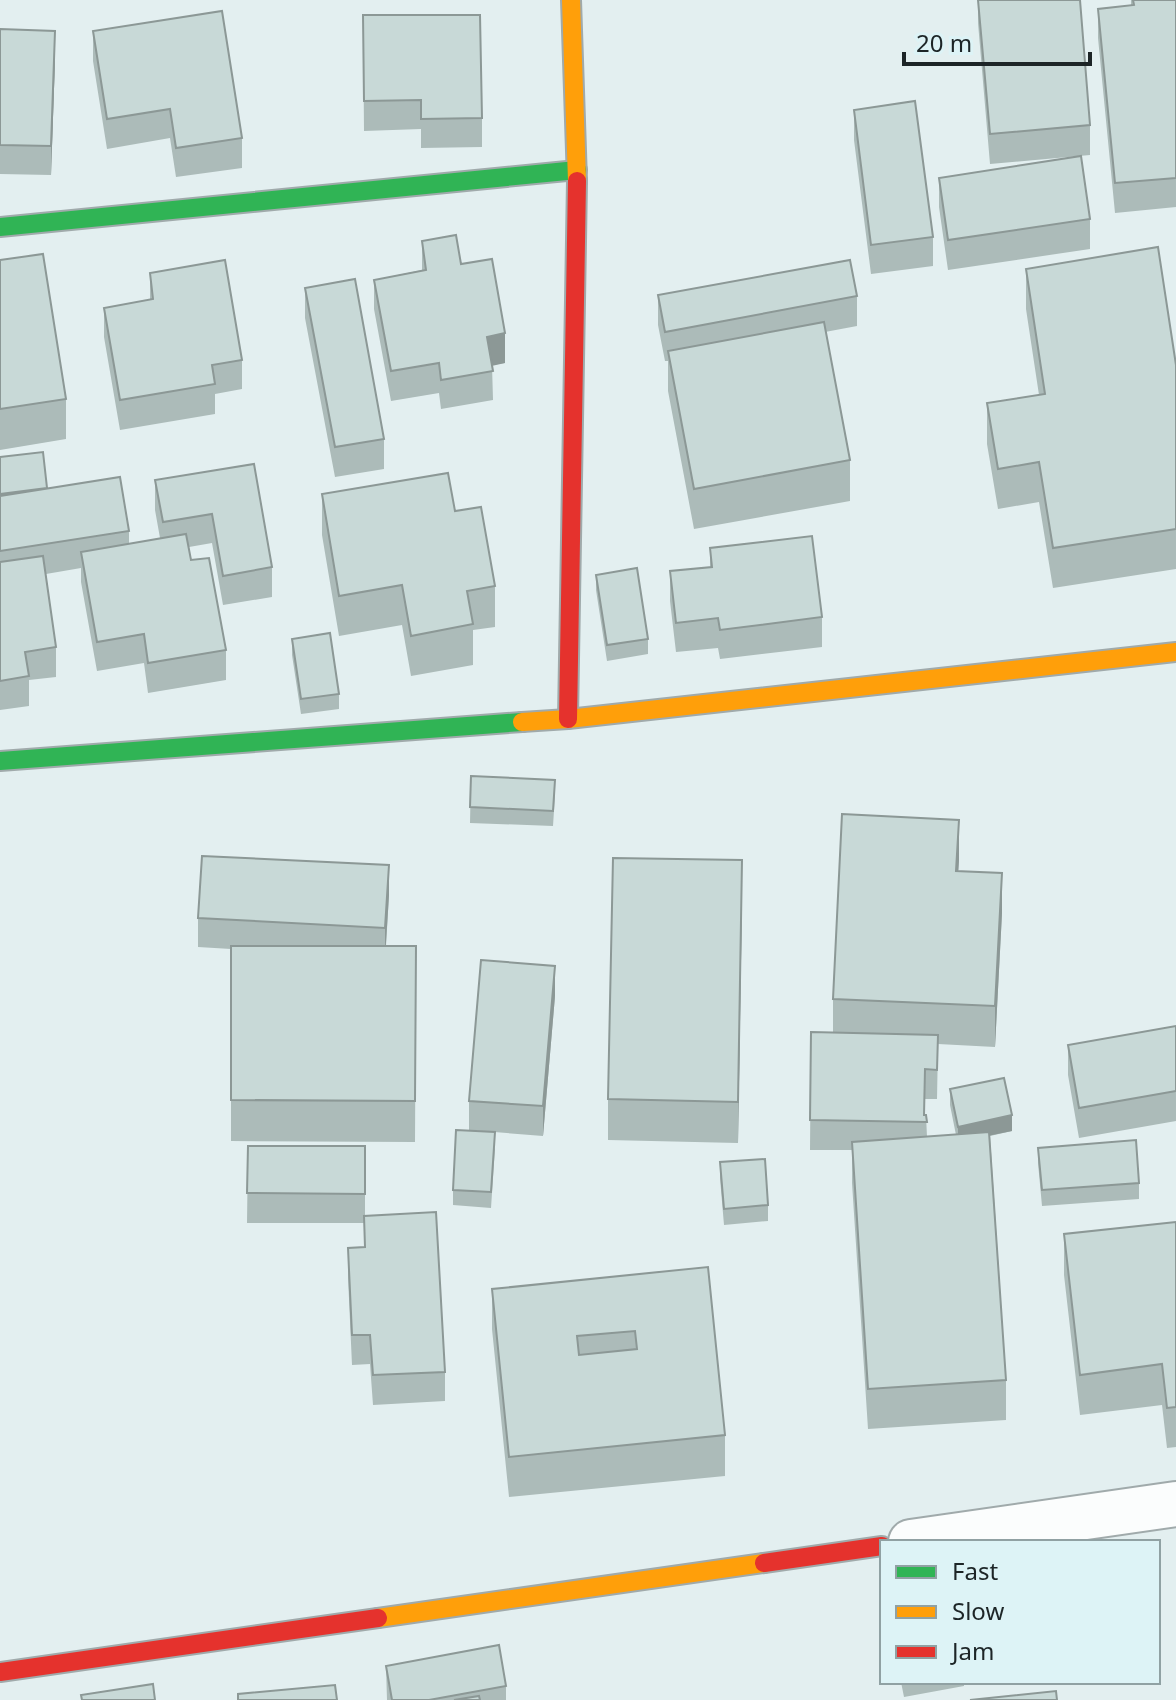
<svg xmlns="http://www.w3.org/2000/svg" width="1176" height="1700" font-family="'Noto Sans',sans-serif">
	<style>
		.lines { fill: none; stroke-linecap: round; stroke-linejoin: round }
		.street-casing { stroke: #a0aaab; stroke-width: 48 }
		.fast-casing { stroke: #a0aaab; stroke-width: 22 }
		.slow-casing { stroke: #a0aaab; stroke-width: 22 }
		.jam-casing { stroke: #a0aaab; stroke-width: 22 }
		.street { stroke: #fbfdfd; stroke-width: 44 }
		.fast { stroke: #30b455; stroke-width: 18 }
		.slow { stroke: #ff9f0a; stroke-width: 18 }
		.jam { stroke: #e5322d; stroke-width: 18 }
		.wall { fill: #acbbb9 }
		.shaded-wall { fill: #8c9896 }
		.building { fill: #c8d9d7; stroke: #8c9896; stroke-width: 2; fill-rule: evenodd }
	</style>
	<rect width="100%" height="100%" fill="#e3eff0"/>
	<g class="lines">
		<!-- street casing -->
		<g class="street-casing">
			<path id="street" d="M 911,1542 L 1176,1504"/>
		</g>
		<!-- fast casing -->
		<g class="fast-casing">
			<path id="fast" d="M 0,227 L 577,170
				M 0,761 L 522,722"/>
		</g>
		<!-- slow casing -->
		<g class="slow-casing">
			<path id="slow" d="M 571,0 L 577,181
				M 522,722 L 568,719 L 1176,652
				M 378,1618 L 764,1563"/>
		</g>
		<!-- jam casing -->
		<g class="jam-casing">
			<path id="jam" d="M 568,719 L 577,181
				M 764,1563 L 882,1546
				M 0,1672 L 378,1618"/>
		</g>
		<!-- street -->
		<use href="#street" class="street"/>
		<!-- fast -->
		<use href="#fast" class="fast"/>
		<!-- slow -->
		<use href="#slow" class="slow"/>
		<!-- jam -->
		<use href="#jam" class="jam"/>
	</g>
	<!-- wall -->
	<path class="wall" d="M 978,0 L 1090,125 L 1090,155 L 990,164 L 978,23 Z
		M 1131,0 L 1176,0 L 1176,207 L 1115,213 L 1098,38 L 1098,9 L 1131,6 Z
		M 363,15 L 482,118 L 482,147 L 421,148 L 421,129 L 364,131 Z
		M 0,29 L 55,60 L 51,175 L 0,174 Z
		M 93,31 L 242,138 L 242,168 L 176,177 L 170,138 L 107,149 L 93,61 Z
		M 854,110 L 933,237 L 933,266 L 871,274 L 854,140 Z
		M 939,178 L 1090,219 L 1090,249 L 948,270 L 939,207 Z
		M 422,241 L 461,264 L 505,363 L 492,365 L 493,400 L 441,409 L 439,393 L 391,401 L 374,309 L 374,280 L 422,270 Z
		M 0,260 L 66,399 L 66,439 L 0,450 Z
		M 1026,269 L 1176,365 L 1176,569 L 1053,588 L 1039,502 L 998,509 L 987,444 L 987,403 L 1039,395 L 1026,309 Z
		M 150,273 L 242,360 L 242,389 L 215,394 L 215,414 L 120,430 L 104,337 L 104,308 L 150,300 Z
		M 305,288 L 384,439 L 384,469 L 335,477 L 305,318 Z
		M 658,295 L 857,296 L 857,326 L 825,332 L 850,460 L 850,501 L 694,529 L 668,391 L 668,361 L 665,361 L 658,325 Z
		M 0,457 L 47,489 L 129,531 L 129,544 L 160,538 L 155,510 L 155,480 L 254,464 L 272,567 L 272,597 L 223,605 L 212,543 L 189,547 L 191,560 L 226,650 L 226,680 L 148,693 L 144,663 L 97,671 L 81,582 L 81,568 L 46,574 L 56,647 L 56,677 L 29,680 L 29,706 L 0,710 Z
		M 322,494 L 455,511 L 495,586 L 495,627 L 473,630 L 473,665 L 411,676 L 402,625 L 339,636 L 322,535 Z
		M 710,548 L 822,617 L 822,647 L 720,659 L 718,648 L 676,652 L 670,601 L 670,571 L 710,567 Z
		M 596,575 L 648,639 L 648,654 L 607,661 L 596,590 Z
		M 292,639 L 339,694 L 339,709 L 301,714 L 292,655 Z
		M 471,776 L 555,795 L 553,826 L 470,823 Z
		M 959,860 L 958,871 L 1002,913 L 995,1047 L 938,1044 L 937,1099 L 925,1099 L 925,1115 L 926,1115 L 927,1137 L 956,1135 L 950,1105 L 950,1089 L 1012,1131 L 990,1136 L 1006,1380 L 1006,1420 L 868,1429 L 852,1183 L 852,1150 L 810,1150 L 811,1032 L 833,1033 L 833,999 Z
		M 389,895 L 386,946 L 416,946 L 415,1142 L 231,1141 L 231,949 L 198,947 L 198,918 Z
		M 742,900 L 738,1143 L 608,1140 L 608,1099 Z
		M 555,996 L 543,1136 L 469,1130 L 469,1101 Z
		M 1176,1026 L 1176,1121 L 1079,1138 L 1068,1075 L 1068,1045 Z
		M 248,1146 L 365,1146 L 365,1216 L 445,1372 L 445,1401 L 373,1405 L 370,1364 L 352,1365 L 348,1277 L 348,1248 L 364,1247 L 364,1223 L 247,1223 Z
		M 495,1148 L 491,1208 L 453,1205 L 453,1190 Z
		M 1038,1148 L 1139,1183 L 1139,1199 L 1042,1206 L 1038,1163 Z
		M 720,1162 L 768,1205 L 768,1221 L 724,1225 L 720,1178 Z
		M 1176,1222 L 1176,1447 L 1167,1448 L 1162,1405 L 1080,1415 L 1064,1275 L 1064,1234 Z
		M 708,1267 L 725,1435 L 725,1476 L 509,1497 L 492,1329 L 492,1289 Z
		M 386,1666 L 506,1686 L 506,1700 L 387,1700 Z
		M 901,1682 L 964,1682 L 964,1686 L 904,1697 Z"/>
	<!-- shaded-wall -->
	<path class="shaded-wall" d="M 55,31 L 55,60 L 51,175 L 51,146 Z
		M 505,333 L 505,363 L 487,367 L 487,337 Z
		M 959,820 L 959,860 L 956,912 L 956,871 Z
		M 742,860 L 742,900 L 738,1143 L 738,1102 Z
		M 389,865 L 389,895 L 385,958 L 385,928 Z
		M 1002,873 L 1002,913 L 995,1047 L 995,1006 Z
		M 555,966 L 555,996 L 543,1136 L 543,1106 Z
		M 1012,1115 L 1012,1131 L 958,1142 L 958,1127 Z"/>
	<!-- building -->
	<path class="building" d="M 978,0 L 1080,0 L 1090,125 L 990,134 Z
		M 1133,0 L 1176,0 L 1176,178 L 1115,183 L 1098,9 L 1134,5 Z
		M 222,11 L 242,138 L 176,148 L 170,109 L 107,119 L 93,31 Z
		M 363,15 L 480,15 L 482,118 L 421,119 L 421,100 L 364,101 Z
		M 0,29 L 55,31 L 51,146 L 0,145 Z
		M 915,101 L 933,237 L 871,245 L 854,110 Z
		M 1081,156 L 1090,219 L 948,240 L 939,178 Z
		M 456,235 L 461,264 L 492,259 L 505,333 L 487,337 L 493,371 L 441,380 L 439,363 L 391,371 L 374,280 L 426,270 L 422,241 Z
		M 1158,247 L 1176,365 L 1176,529 L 1053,548 L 1039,462 L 998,469 L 987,403 L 1045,394 L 1026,269 Z
		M 43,254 L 66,399 L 0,409 L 0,260 Z
		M 225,260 L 242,360 L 212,365 L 215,384 L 120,400 L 104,308 L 153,299 L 150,273 Z
		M 850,260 L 857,296 L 665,332 L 658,295 Z
		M 355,279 L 384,439 L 335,447 L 305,288 Z
		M 824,322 L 850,460 L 694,489 L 668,351 Z
		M 43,452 L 47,488 L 0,494 L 0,457 Z
		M 254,464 L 272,567 L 223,576 L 212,514 L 163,522 L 155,480 Z
		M 448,473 L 455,511 L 481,507 L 495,586 L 467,591 L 473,624 L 411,636 L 402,585 L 339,596 L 322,494 Z
		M 120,477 L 129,531 L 0,551 L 0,496 Z
		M 186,534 L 191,560 L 209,558 L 226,650 L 148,663 L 144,634 L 97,642 L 81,552 Z
		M 812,536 L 822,617 L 720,630 L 718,618 L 676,623 L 670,571 L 712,567 L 710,548 Z
		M 43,556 L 56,647 L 25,652 L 29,676 L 0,681 L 0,562 Z
		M 637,568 L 648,639 L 607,645 L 596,575 Z
		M 330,633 L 339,694 L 301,699 L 292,639 Z
		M 471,776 L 555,780 L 553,811 L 470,807 Z
		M 842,814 L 959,820 L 956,871 L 1002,873 L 995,1006 L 833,999 Z
		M 202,856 L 389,865 L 385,928 L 198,918 Z
		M 613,858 L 742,860 L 738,1102 L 608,1099 Z
		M 231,946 L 416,946 L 415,1101 L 231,1100 Z
		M 481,960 L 555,966 L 543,1106 L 469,1101 Z
		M 1176,1026 L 1176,1091 L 1079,1108 L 1068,1045 Z
		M 811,1032 L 938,1035 L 937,1070 L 925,1069 L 924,1115 L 926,1115 L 927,1122 L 810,1120 Z
		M 1004,1078 L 1012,1115 L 958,1127 L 950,1089 Z
		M 456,1130 L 495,1132 L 491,1192 L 453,1190 Z
		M 989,1132 L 1006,1380 L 868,1389 L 852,1142 Z
		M 1136,1140 L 1139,1183 L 1042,1190 L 1038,1148 Z
		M 248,1146 L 365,1146 L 365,1194 L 247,1193 Z
		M 765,1159 L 768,1205 L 724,1209 L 720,1162 Z
		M 436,1212 L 445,1372 L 373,1375 L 370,1335 L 352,1335 L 348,1248 L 365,1247 L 364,1216 Z
		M 1176,1222 L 1176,1407 L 1167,1408 L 1162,1364 L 1080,1375 L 1064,1234 Z
		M 708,1267 L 725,1435 L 509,1457 L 492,1289 ZM 635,1331 L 637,1349 L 579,1355 L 577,1336 Z
		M 499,1645 L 506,1686 L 429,1700 L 392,1700 L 386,1666 Z
		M 153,1684 L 155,1700 L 82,1700 L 81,1695 Z
		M 335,1685 L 337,1700 L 238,1700 L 238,1694 Z
		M 1056,1691 L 1057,1700 L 970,1700 Z
		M 479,1696 L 480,1700 L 454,1700 Z"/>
	<!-- legend -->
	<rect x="880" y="1540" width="280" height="144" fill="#ddf3f6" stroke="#90a1a3" stroke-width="2"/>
	<rect x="896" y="1566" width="40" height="12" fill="#30b455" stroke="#90a1a3" stroke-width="2"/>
	<text x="952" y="1580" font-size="24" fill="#1d2527">Fast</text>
	<rect x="896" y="1606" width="40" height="12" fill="#ff9f0a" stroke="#90a1a3" stroke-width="2"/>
	<text x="952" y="1620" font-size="24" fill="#1d2527">Slow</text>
	<rect x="896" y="1646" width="40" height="12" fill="#e5322d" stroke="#90a1a3" stroke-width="2"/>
	<text x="952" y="1660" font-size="24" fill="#1d2527">Jam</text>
	<!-- scale -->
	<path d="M904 52v12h186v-12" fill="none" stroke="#1d2527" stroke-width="4"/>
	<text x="916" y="52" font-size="24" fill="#1d2527" stroke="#ddf3f6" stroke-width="6" paint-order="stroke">20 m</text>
</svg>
